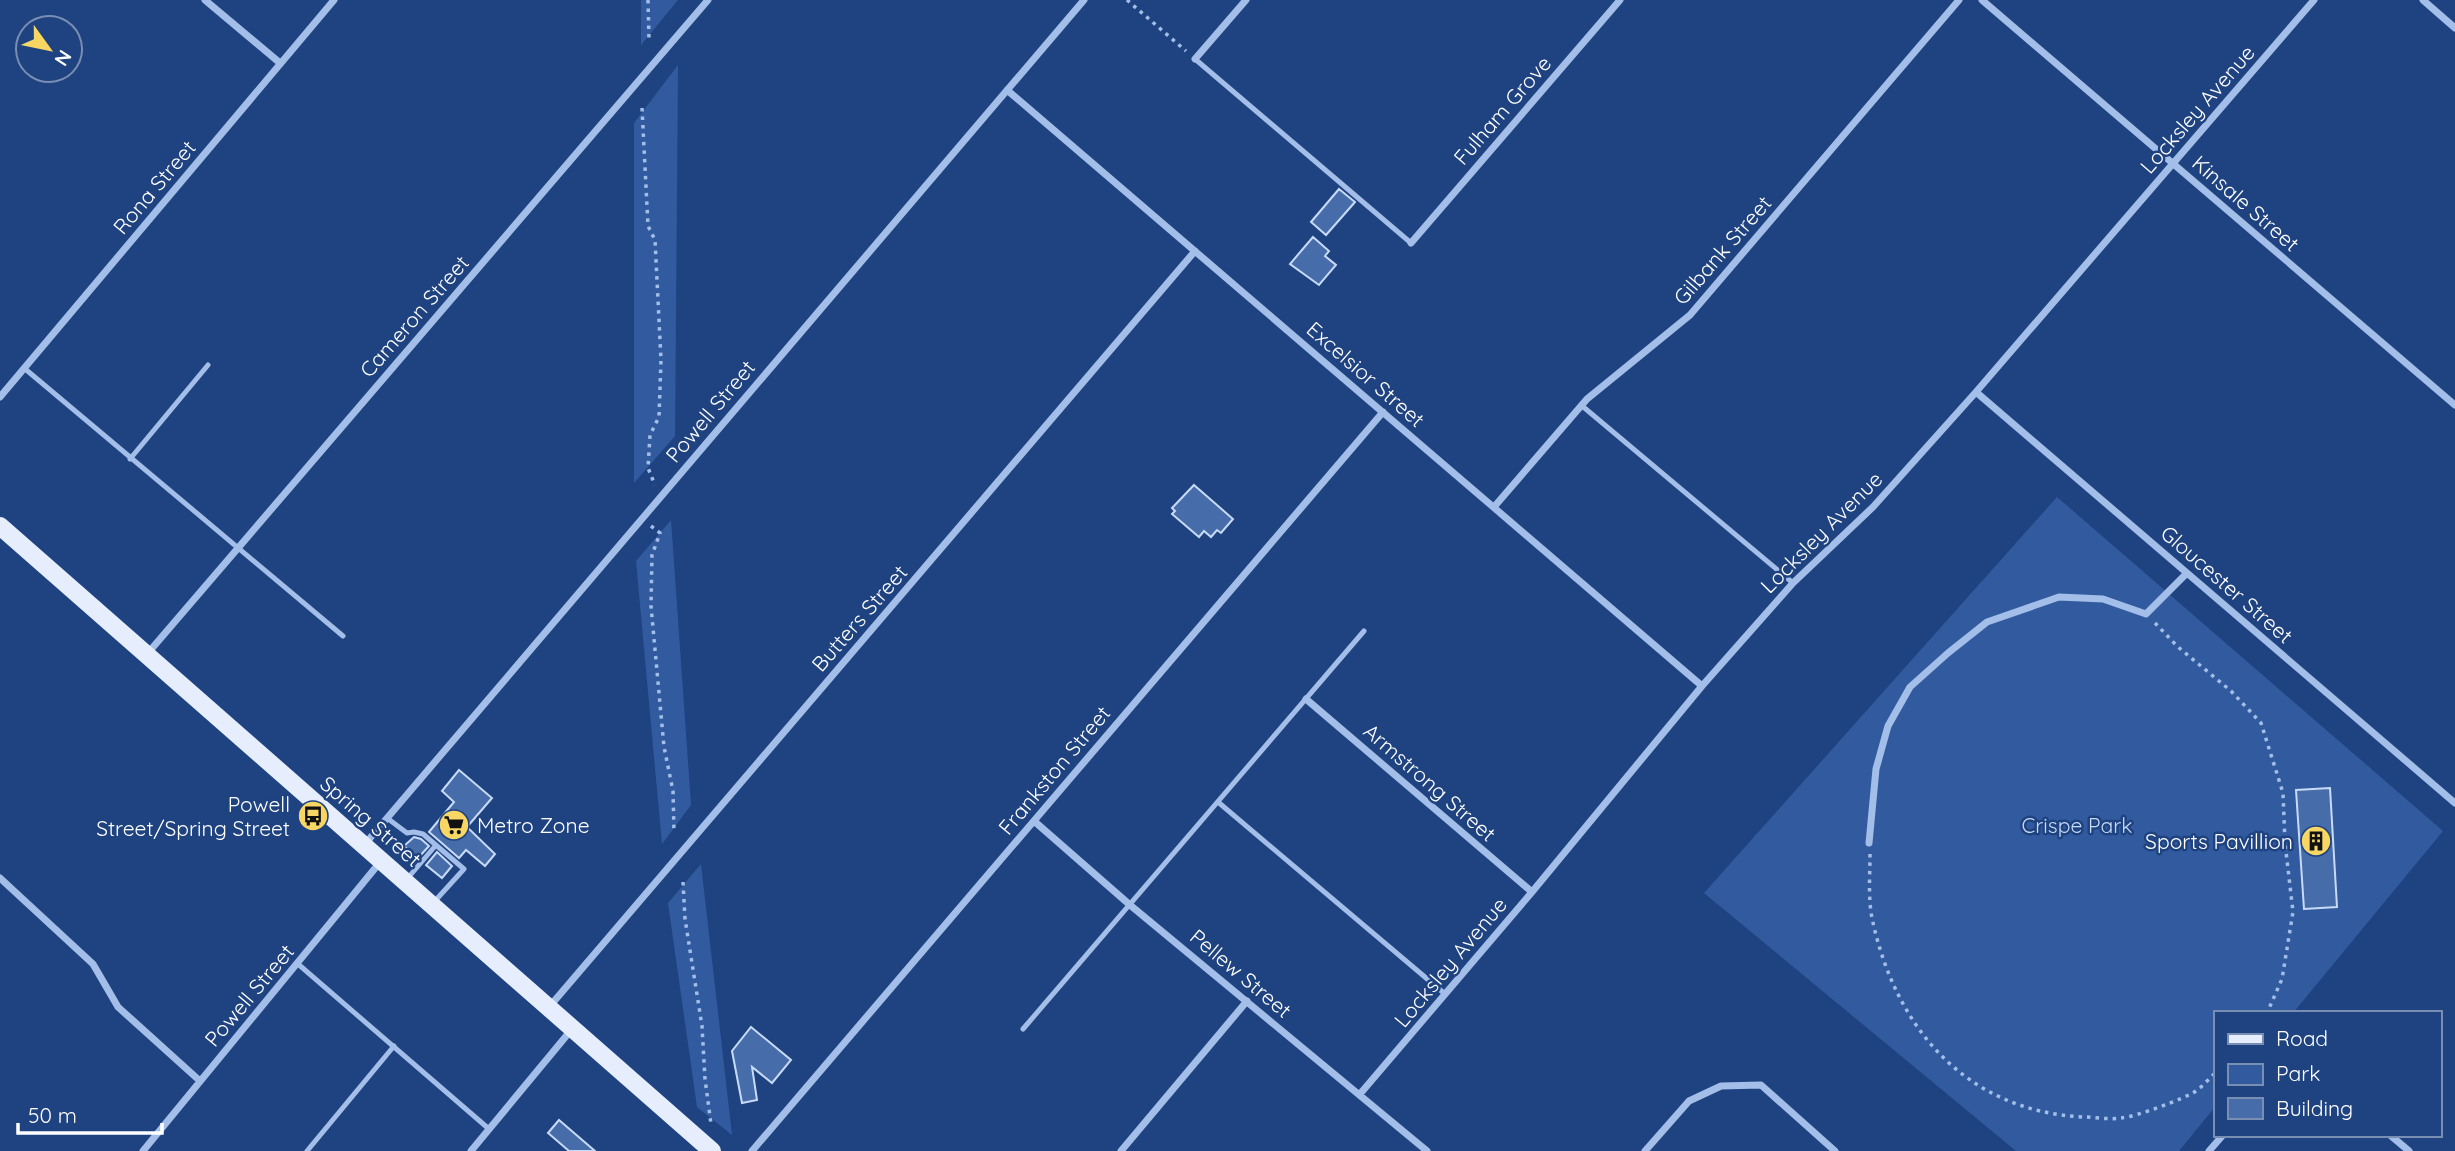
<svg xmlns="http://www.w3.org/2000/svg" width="2455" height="1151" font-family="Quicksand,sans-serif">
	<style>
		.green { fill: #325b9f }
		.building { fill: #476caa; stroke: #c7daf6; stroke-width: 2 }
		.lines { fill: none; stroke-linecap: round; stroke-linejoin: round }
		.path { stroke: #a3bee8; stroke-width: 3.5; stroke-dasharray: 3.5 5; stroke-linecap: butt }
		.service { stroke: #a3bee8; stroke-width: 5 }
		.minor { stroke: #a3bee8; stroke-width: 7 }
		.primary { stroke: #e6eefe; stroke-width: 18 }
		.labels { text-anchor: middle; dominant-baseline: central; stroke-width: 5; stroke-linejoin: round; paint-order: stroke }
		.street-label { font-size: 21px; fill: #fff; stroke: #1f4380 }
		.poi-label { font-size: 21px; fill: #fff; stroke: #1f4380; text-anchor: end }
		.park-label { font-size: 21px; fill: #c7daf6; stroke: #1f4380 }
	</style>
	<rect width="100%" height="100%" fill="#1f4380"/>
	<!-- green -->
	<path class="green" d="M 641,0 L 678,0 L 641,45 Z
		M 678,65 L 675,436 L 634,483 L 634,123 Z
		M 2057,497 L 2443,831 L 2293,1013 L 2215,1013 L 2215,1107 L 2179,1151 L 2016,1151 L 1704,893 Z
		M 671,520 L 691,805 L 662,844 L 636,561 Z
		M 701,864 L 732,1135 L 697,1107 L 668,903 Z"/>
	<!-- building -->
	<path class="building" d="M 1339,189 L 1355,202 L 1326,235 L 1311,222 Z
		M 1313,237 L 1329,251 L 1325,256 L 1336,265 L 1319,285 L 1290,264 Z
		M 1194,485 L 1233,519 L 1221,533 L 1217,530 L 1211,537 L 1204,531 L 1199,537 L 1172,514 L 1175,511 L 1172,508 Z
		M 459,770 L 492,798 L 467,827 L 495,854 L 485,866 L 466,850 L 459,858 L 429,832 L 454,802 L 442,791 Z
		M 2330,788 L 2337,907 L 2304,909 L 2296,790 Z
		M 414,837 L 421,839 L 429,846 L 418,858 L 404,846 Z
		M 437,852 L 452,866 L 442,878 L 426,865 Z
		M 751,1027 L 791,1060 L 772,1083 L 752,1067 L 757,1100 L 742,1103 L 732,1051 Z
		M 559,1120 L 595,1151 L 569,1151 L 548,1133 Z"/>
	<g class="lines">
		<!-- path -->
		<path class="path" d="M 648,0 L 649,39
			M 1127,0 L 1186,51
			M 642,108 L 648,226 L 655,240 L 661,360 L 659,417 L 650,435 L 648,468 L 655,485
			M 651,526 L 660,533 L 652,555 L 651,606 L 664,747 L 673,791 L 674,832
			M 2155,623 L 2178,647 L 2231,691 L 2261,723 L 2283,793 L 2285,843 L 2293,912 L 2282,979 L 2267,1013
			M 1870,854 C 1870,875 1868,898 1872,918 C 1895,1028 1966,1111 2083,1117 C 2095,1117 2109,1120 2121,1118 C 2135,1117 2184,1099 2196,1091 C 2203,1086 2209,1079 2215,1073
			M 683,882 L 685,919 L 702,1026 L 705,1079 L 711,1124"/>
		<!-- service -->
		<path class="service" d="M 1195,59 L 1411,243
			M 24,368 L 343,636
			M 1581,405 L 1793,583
			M 130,459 L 208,365
			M 1218,802 L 1445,994
			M 387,818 L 407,833 L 414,832 L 423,834 L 464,869 L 434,902
			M 407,879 L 436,845
			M 298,964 L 489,1129
			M 1023,1029 L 1364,631
			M 307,1151 L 394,1046"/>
		<!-- minor -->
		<path class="minor" d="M 205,0 L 280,63
			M 1982,0 L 2455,405
			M 2423,0 L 2455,28
			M 1195,59 L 1246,0
			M 1007,90 L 1702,686
			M 1411,243 L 1620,0
			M 1976,392 L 2455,803
			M 0,397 L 334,0
			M 1494,507 L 1587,399 L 1690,315 L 1959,0
			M 148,653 L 708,0
			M 1306,699 L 1532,892
			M 1034,821 L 1130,905 L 1427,1151
			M 1869,843 L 1876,769 L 1888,726 L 1910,687 L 1948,653 L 1987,622 L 2059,597 L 2103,599 L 2146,614 L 2187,573
			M 365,844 L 1084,0
			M 0,878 L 93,964 L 118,1007 L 200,1081
			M 550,1006 L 1195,251
			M 1360,1094 L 1532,892 L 1702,686 L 1793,583 L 1873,507 L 1976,392 L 2314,0
			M 2390,1135 L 2409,1151
			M 143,1151 L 381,861
			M 471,1151 L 572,1029
			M 752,1151 L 1383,412
			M 1121,1151 L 1247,1001
			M 1645,1151 L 1689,1101 L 1721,1086 L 1761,1085 L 1835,1151
			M 2209,1151 L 2223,1135"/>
		<!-- primary -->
		<path class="primary" d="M 0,526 L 712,1151"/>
	</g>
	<!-- icons -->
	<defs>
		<g id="bus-disc" transform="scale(1.575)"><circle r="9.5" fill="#f7d663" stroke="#1f4380"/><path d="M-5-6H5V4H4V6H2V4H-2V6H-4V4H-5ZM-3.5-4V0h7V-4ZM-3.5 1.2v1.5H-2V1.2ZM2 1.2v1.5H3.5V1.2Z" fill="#111"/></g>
		<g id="supermarket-disc" transform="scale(1.575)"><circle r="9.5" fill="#f7d663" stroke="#1f4380"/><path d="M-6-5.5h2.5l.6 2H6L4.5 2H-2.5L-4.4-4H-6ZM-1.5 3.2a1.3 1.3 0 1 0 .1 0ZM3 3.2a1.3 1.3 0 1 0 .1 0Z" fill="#111"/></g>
		<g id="building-disc" transform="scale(1.575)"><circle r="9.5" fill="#f7d663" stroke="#1f4380"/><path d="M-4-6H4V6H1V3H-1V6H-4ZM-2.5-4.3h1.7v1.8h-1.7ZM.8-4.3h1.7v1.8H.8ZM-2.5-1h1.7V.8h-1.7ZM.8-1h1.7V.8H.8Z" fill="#111"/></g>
	</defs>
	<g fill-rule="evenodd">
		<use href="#bus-disc" x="313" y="816"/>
		<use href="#supermarket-disc" x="454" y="825"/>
		<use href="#building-disc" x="2316" y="841"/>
	</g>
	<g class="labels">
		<!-- street labels -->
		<g class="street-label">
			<text transform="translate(2197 109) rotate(-49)">Locksley Avenue</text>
			<text transform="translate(1502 110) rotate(-49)">Fulham Grove</text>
			<text transform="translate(154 187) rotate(-50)">Rona Street</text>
			<text transform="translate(2246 203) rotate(41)">Kinsale Street</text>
			<text transform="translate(1722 250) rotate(-49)">Gilbank Street</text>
			<text transform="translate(414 316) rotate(-49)">Cameron Street</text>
			<text transform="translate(1366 374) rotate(41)">Excelsior Street</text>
			<text transform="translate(710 411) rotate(-50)">Powell Street</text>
			<text transform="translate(1821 532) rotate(-45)">Locksley Avenue</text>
			<text transform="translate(2227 584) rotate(41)">Gloucester Street</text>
			<text transform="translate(859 618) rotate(-49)">Butters Street</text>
			<text transform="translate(1054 770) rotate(-50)">Frankston Street</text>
			<text transform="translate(1430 782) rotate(41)">Armstrong Street</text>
			<text transform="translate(371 821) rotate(41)">Spring Street</text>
			<text transform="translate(1450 962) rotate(-50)">Locksley Avenue</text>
			<text transform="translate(1241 973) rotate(40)">Pellew Street</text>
			<text transform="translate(249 995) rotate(-50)">Powell Street</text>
		</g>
		<!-- poi labels -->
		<g class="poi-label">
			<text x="290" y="804">Powell<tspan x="290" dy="24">Street/Spring Street</tspan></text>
			<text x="477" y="825" text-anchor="start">Metro Zone</text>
			<text x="2293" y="841">Sports Pavillion</text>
		</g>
		<!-- park labels -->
		<g class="park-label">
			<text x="2077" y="825">Crispe Park</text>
		</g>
	</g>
	<!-- legend -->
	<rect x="2214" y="1011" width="228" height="126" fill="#1f4380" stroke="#798eb3" stroke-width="2"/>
	<rect x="2228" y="1034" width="35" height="10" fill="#e6eefe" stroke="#798eb3" stroke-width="2"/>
	<text x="2276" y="1046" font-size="21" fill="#ffffff">Road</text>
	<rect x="2228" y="1064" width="35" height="21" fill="#325b9f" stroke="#798eb3" stroke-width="2"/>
	<text x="2276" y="1081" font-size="21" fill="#ffffff">Park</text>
	<rect x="2228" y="1098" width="35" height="21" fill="#476caa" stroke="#798eb3" stroke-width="2"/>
	<text x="2276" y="1116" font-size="21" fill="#ffffff">Building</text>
	<!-- north arrow -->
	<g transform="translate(49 49) rotate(123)"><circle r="33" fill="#1f4380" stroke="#798eb3" stroke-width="2"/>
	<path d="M0-5L12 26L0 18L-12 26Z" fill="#f7d663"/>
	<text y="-10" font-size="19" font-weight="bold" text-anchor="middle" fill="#ffffff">N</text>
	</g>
	<!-- scale -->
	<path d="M18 1123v10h144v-10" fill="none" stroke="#ffffff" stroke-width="3.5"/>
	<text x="28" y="1123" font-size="21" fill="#ffffff" stroke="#1f4380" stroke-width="5" paint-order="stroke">50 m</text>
</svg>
